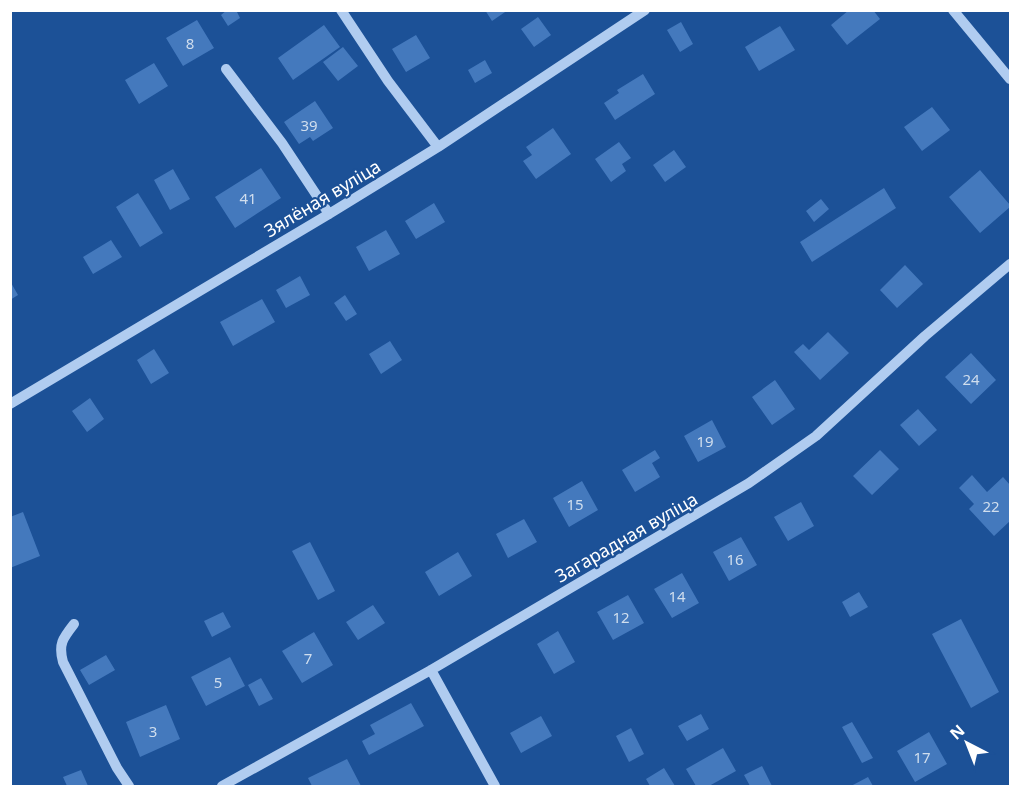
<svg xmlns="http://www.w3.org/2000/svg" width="1021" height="797" font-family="'Noto Sans',sans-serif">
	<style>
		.building { fill: #4479bd }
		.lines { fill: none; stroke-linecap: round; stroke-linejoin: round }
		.minor { stroke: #b0ccf0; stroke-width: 10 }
		.labels { text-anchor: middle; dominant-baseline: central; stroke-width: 4.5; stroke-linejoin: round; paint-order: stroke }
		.number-label { font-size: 15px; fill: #d0deee }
		.street-label { font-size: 18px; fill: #fff; stroke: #1c5197 }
	</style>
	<rect width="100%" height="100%" fill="#1c5197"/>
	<!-- building -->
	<path class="building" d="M 227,10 L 236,10 L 240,18 L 228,26 L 221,15 Z
		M 485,10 L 508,10 L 492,21 Z
		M 849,10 L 873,10 L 880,19 L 847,45 L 831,25 Z
		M 538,17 L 551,35 L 534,47 L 521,29 Z
		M 197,20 L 214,48 L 183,66 L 166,38 Z
		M 681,22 L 693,44 L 680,52 L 667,30 Z
		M 324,25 L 340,47 L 293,80 L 278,58 Z
		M 780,26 L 795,50 L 759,71 L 745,47 Z
		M 416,35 L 430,58 L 406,72 L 392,49 Z
		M 343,47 L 358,66 L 338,81 L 323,62 Z
		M 485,60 L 492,73 L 475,83 L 468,70 Z
		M 154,63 L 168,86 L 139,104 L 125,80 Z
		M 643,74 L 655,94 L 615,120 L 604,103 L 619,93 L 617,90 Z
		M 315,101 L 333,128 L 313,141 L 310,137 L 299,144 L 284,122 Z
		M 932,107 L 950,130 L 922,151 L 904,127 Z
		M 553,128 L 571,154 L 536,179 L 523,161 L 532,155 L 526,147 Z
		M 619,142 L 631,158 L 622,164 L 626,171 L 611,182 L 595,159 Z
		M 674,150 L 686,167 L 665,182 L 653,165 Z
		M 261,168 L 281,198 L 235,228 L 215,197 Z
		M 173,169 L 190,199 L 170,210 L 154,180 Z
		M 980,170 L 1010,205 L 1010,207 L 980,233 L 949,197 Z
		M 884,188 L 896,208 L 812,262 L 800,242 Z
		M 138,193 L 163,233 L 140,247 L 116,207 Z
		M 821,199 L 829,209 L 814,222 L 806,211 Z
		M 434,203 L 445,222 L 416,239 L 405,221 Z
		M 386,230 L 400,254 L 369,271 L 356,247 Z
		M 111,240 L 122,257 L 93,274 L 83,257 Z
		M 905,265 L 923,284 L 897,308 L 880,290 Z
		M 300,276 L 310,295 L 286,308 L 276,290 Z
		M 10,281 L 18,295 L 10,300 Z
		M 345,295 L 357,314 L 346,321 L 334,303 Z
		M 262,299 L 275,322 L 233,346 L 220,322 Z
		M 828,332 L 849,353 L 820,380 L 794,352 L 803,344 L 809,350 Z
		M 390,341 L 402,360 L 381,374 L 369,354 Z
		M 154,349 L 169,373 L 151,384 L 137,360 Z
		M 971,353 L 996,380 L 971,404 L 945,377 Z
		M 775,380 L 795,409 L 772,425 L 752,397 Z
		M 90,398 L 104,419 L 87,432 L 72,411 Z
		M 918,409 L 937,430 L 919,446 L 900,425 Z
		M 712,420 L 726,447 L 698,462 L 684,436 Z
		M 655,450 L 660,458 L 652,463 L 660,477 L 635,492 L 622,470 Z
		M 880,450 L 899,469 L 872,495 L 853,476 Z
		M 972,475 L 987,492 L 1003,477 L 1010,485 L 1010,521 L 994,536 L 969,509 L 974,504 L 959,488 Z
		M 582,481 L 598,510 L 569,527 L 553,498 Z
		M 801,502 L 814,526 L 788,541 L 774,517 Z
		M 23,512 L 40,556 L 10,568 L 10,517 Z
		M 524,519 L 537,542 L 508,558 L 496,534 Z
		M 741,537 L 757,565 L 729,581 L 713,552 Z
		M 310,542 L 335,591 L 318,600 L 292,551 Z
		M 458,552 L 472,576 L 439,596 L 425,572 Z
		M 682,573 L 699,603 L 672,618 L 654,589 Z
		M 859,592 L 868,607 L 850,617 L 842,602 Z
		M 628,595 L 644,623 L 613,640 L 597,612 Z
		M 373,605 L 385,623 L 358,640 L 346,622 Z
		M 223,612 L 231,627 L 212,637 L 204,621 Z
		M 961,619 L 999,692 L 971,708 L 932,634 Z
		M 558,631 L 575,662 L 554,674 L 537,644 Z
		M 314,632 L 333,665 L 302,683 L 282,651 Z
		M 106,655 L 115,670 L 89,685 L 80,670 Z
		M 230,657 L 245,686 L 206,706 L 191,677 Z
		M 261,678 L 273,699 L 259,706 L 248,685 Z
		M 411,703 L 424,726 L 369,755 L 362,741 L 375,734 L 370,725 Z
		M 166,705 L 180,739 L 140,757 L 126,722 Z
		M 701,714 L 709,729 L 687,741 L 678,726 Z
		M 541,716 L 552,736 L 521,753 L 510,733 Z
		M 852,722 L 873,758 L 862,763 L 842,727 Z
		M 631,728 L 644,754 L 629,762 L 616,736 Z
		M 929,732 L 947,764 L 915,782 L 897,751 Z
		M 723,748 L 736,771 L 709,786 L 696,786 L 686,769 Z
		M 347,759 L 361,786 L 312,786 L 308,778 Z
		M 762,766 L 772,786 L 750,786 L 744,775 Z
		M 664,768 L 675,786 L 650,786 L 646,779 Z
		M 81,770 L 88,786 L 67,786 L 63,777 Z
		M 868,777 L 873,786 L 851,786 Z"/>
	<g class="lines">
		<!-- minor -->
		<path class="minor" d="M 341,10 L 388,81 L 438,147
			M 953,10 L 1010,79
			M 226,69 L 282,143 L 329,214
			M 10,404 L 329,214 L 438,147 L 645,10
			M 74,624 C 63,638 58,644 63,662 L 117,768 L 129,786
			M 431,670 L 495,786
			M 222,786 L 431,670 L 749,483 L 816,436 L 925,336 L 1010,264"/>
	</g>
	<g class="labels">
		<!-- number labels -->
		<g class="number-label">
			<text x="190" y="43">8</text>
			<text x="309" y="125">39</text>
			<text x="248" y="198">41</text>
			<text x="971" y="379">24</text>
			<text x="705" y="441">19</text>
			<text x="575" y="504">15</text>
			<text x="991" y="506">22</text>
			<text x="735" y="559">16</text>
			<text x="677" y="596">14</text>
			<text x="621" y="617">12</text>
			<text x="308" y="658">7</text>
			<text x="218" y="682">5</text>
			<text x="153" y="731">3</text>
			<text x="922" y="757">17</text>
		</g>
		<!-- street labels -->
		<g class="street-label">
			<text transform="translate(322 198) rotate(-31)">Зялёная вуліца</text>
			<text transform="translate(626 537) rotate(-30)">Загарадная вуліца</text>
		</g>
	</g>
	<!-- border -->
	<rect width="1021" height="797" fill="none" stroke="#ffffff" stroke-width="24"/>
	<!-- north arrow -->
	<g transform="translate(967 743) rotate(318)" stroke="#1c5197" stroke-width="4.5" paint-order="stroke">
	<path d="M0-4.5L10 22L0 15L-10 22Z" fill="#ffffff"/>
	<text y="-9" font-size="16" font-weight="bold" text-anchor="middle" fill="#ffffff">N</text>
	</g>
</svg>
